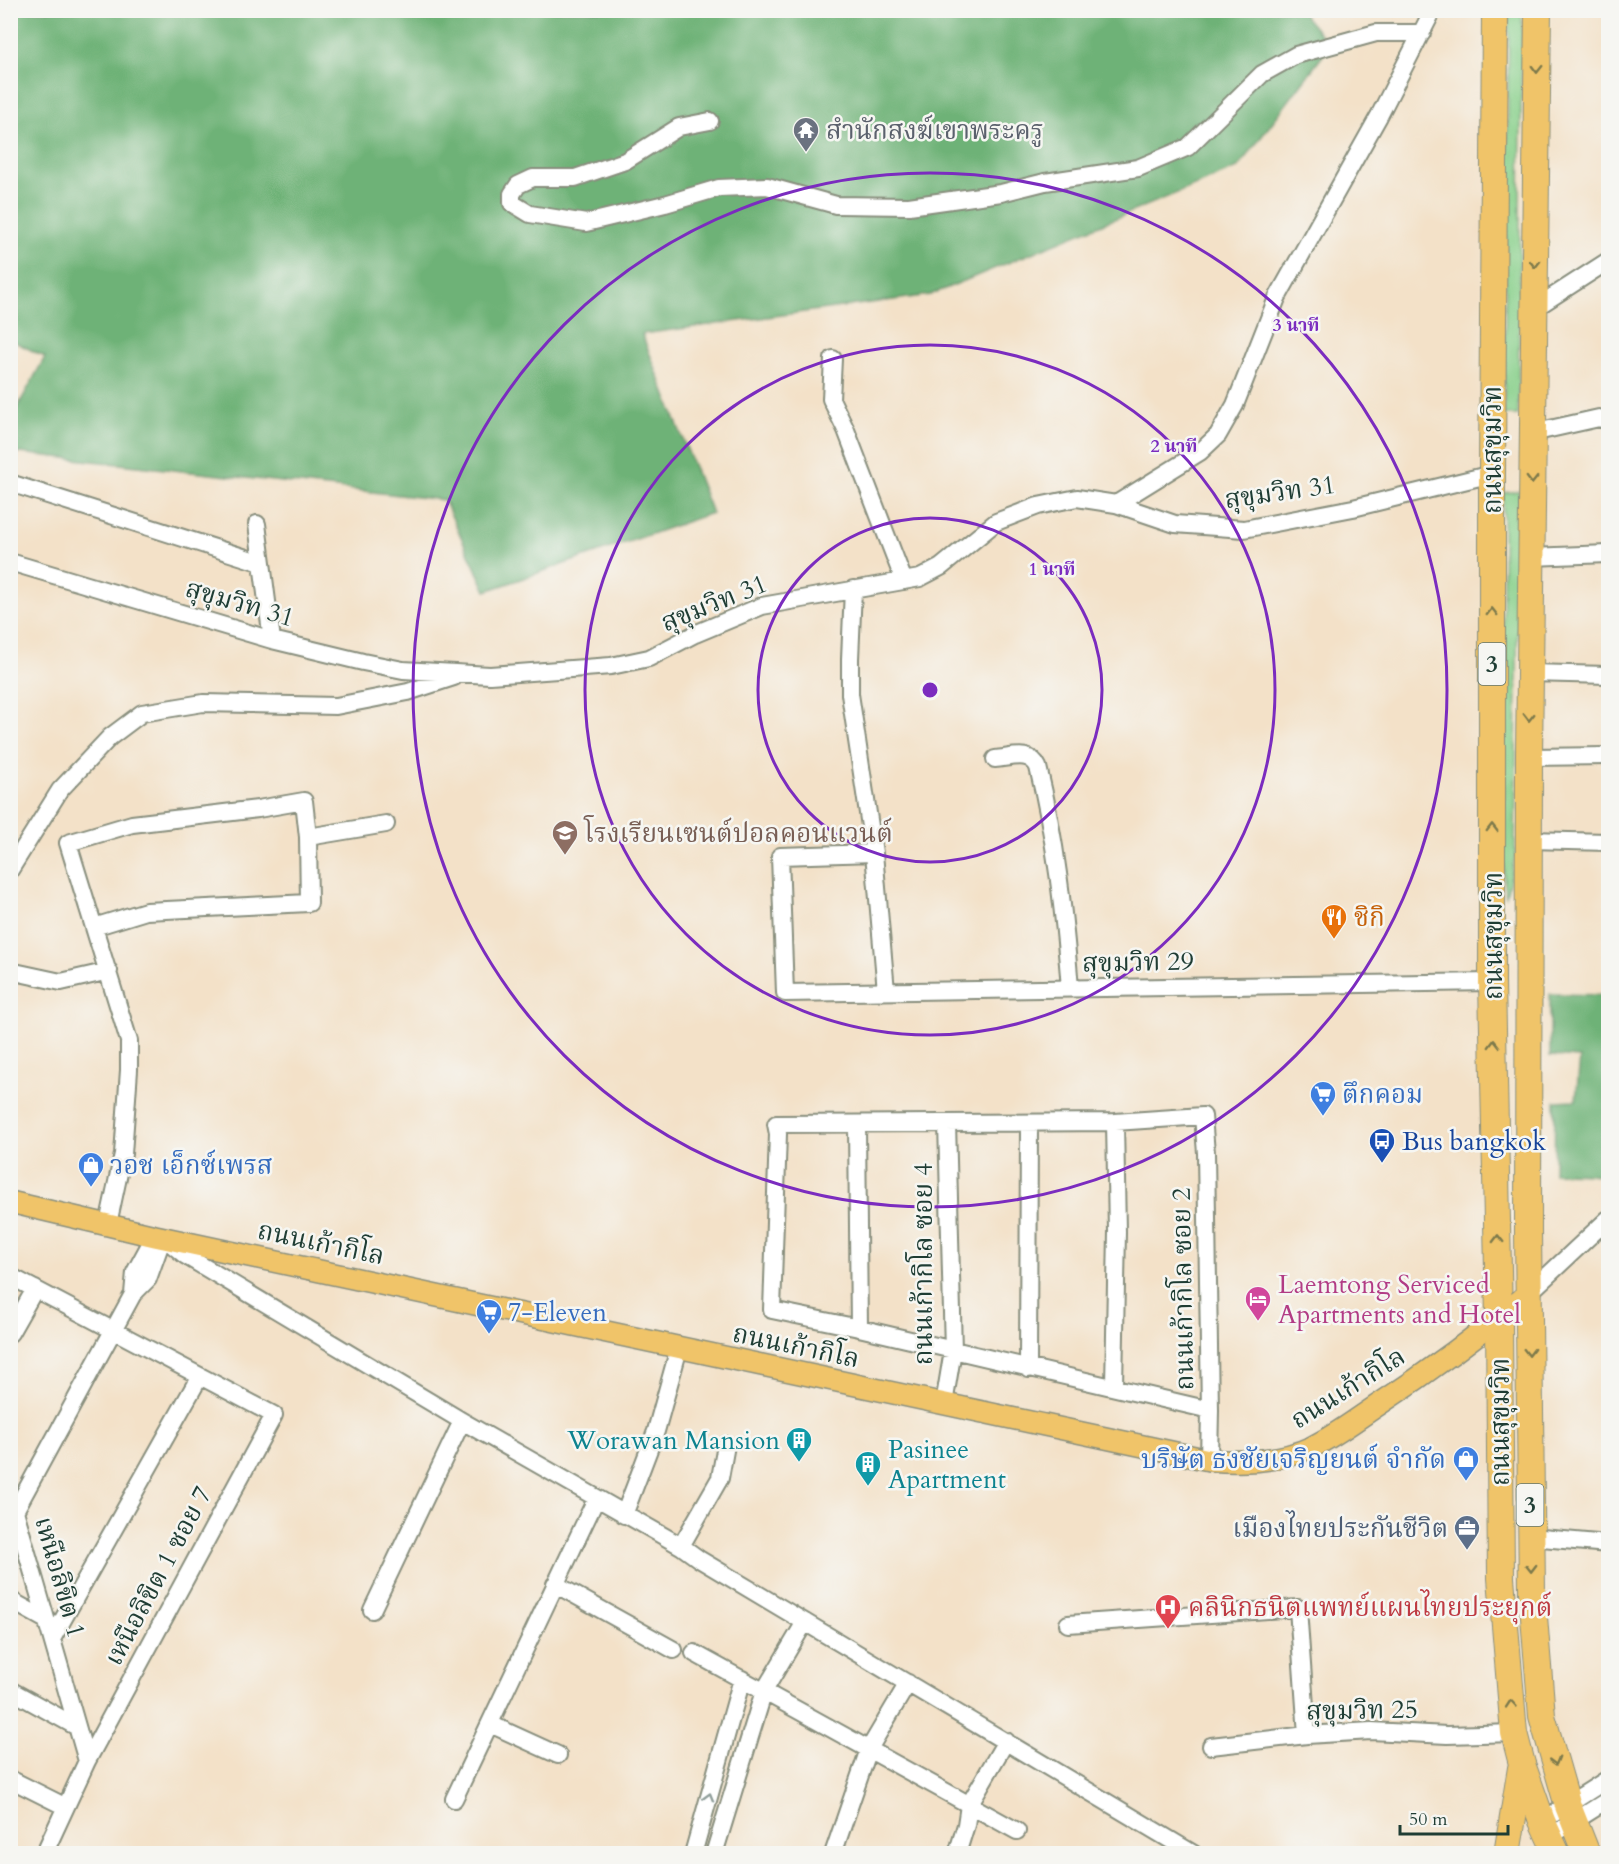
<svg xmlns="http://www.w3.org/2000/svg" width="1619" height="1864" font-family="Cardo,'Noto Serif Thai',serif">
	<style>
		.green { fill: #89d08b; stroke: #548660; stroke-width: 1.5 }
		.forest { fill: #6eb277; stroke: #467856; stroke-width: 1.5 }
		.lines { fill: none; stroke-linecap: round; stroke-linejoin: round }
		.minor-casing { stroke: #898f7e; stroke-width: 20 }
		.major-casing { stroke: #898f7e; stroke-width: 24 }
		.highway-casing { stroke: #898f7e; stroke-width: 28 }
		.minor { stroke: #fff; stroke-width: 16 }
		.major { stroke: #f0c469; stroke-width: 21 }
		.highway { stroke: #f0c469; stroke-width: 26 }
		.oneway { stroke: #7d7a4c }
		.oneway2 { stroke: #8f9e9a }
		.ring { fill: none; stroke: #7b2cbf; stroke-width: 3 }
		.labels { text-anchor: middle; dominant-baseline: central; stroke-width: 5; stroke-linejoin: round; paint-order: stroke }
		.shield { fill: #f6f6f2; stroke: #60746d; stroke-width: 1.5 }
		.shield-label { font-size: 24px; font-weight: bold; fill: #1f3d34 }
		.worship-label { font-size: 26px; fill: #5b616d; stroke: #f6f6f2; text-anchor: start }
		.street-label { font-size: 26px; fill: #1f3d34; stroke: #f6f6f2 }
		.education-label { font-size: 26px; fill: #785e54; stroke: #f6f6f2; text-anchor: start }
		.food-label { font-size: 26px; fill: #c56008; stroke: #f6f6f2; text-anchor: start }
		.shop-label { font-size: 26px; fill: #366cbe; stroke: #f6f6f2; text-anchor: start }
		.transit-label { font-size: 26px; fill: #164399; stroke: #f6f6f2; text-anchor: start }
		.hotel-label { font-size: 26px; fill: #b23c85; stroke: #f6f6f2; text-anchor: start }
		.culture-label { font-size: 26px; fill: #0d838f; stroke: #f6f6f2; text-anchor: end }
		.service-label { font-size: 26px; fill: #4e5e75; stroke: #f6f6f2; text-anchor: end }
		.health-label { font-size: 26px; fill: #be3a42; stroke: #f6f6f2; text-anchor: start }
		.centre { fill: #7b2cbf; stroke: #f6f6f2; stroke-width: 3 }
		.ring-label { font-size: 18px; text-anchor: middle; font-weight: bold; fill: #7b2cbf; stroke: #f6f6f2; stroke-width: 5; stroke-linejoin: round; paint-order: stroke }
	</style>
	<rect width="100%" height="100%" fill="#f6f6f2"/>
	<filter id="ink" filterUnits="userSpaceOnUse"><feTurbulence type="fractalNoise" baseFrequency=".0167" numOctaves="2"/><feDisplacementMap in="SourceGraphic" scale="12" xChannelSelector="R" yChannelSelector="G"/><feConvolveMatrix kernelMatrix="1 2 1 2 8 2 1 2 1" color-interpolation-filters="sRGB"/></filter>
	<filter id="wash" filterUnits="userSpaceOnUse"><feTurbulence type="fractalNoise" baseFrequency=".008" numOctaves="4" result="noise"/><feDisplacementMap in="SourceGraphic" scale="24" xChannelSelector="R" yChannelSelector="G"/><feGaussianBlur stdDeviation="1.35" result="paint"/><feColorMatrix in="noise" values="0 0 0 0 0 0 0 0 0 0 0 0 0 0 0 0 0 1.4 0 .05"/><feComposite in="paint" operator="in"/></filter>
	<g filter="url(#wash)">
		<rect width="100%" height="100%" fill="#f3e1c8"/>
		<!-- green -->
		<path class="green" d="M 1522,10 L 1518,415 L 1504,415 L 1509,11 Z
			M 1519,491 L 1515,857 L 1506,897 L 1504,886 L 1503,493 Z"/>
		<!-- forest -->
		<path class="forest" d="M 1300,10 L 1330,46 L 1238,168 L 930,295 L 642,334 L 712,513 L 486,591 L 444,500 L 11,452 L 11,419 L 45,357 L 11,340 L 11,11 Z
			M 1550,994 L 1608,995 L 1608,1180 C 1600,1171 1567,1174 1554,1173 L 1555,1101 L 1576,1100 L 1580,1058 L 1550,1056 Z"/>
	</g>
	<g filter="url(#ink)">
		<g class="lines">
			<!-- minor casing -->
			<g class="minor-casing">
				<path id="minor" d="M 710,121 L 679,127 L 625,161 L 575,178 L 533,178 L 518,185 L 512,194 L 512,203 L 530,214 L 586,223 L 665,204 L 719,188 L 767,186 L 836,205 L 909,206 L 1001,193 L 1045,182 L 1138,168 L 1188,147 L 1262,74 L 1296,55 L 1376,33 L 1422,33
					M 1535,308 L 1608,261
					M 833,359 L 831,399 L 846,430 L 904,581
					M 1532,433 L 1599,418 L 1608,421
					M 10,483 L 262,563
					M 1116,504 L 1200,452 L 1218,435 L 1235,405 L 1277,298 L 1379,116 L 1433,10
					M 257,524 L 272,640
					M 1531,557 L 1608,554
					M 10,562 L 272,640 L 363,662 L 403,670 L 490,675 L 611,666 L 649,658 L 695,634 L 762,606 L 920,578 L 941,567 L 996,522 L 1038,506 L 1077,498 L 1116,504 L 1175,524 L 1244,529 L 1353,508 L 1492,474
					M 853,589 L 850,659 L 850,694 L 874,853 L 886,991
					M 1530,673 L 1608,675
					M 1529,757 L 1608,756
					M 995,759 C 1011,758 1030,750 1038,767 C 1056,840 1064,913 1070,988
					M 308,837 L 386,824
					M 1529,840 L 1608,842
					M 874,853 L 780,856 L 785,993 L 1492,982
					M 10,870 L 60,790 L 110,737 L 142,713 L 203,703 L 336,706 L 408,692 L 454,677
					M 94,927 L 146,911 L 309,903 L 308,837 L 304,801 L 258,809 L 132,824 L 68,843 L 129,1041 L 129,1070 L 123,1154 L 108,1224
					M 10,971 L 61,982 L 109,971
					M 857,1125 L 859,1328
					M 10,1276 L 274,1415 L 87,1761 L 44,1854
					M 133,1294 L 135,1272 L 154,1237
					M 1528,1294 L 1608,1219
					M 10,1333 L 35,1289
					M 1028,1369 L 1029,1123
					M 1114,1386 L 1117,1232 L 1115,1122
					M 944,1404 L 953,1350 L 947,1123
					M 1209,1460 L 1210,1410 L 1206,1153 L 1203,1116 L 1115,1122 L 776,1124 L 778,1134 L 772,1310 L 859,1328 L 1210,1410
					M 624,1515 L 656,1431 L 679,1348
					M 1531,1537 L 1608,1544
					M 681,1546 L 720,1478 L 726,1445
					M 555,1584 L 674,1650
					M 10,1600 L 46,1620
					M 372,1610 L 462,1421
					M 1068,1624 L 1298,1608 L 1307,1735
					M 52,1639 L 200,1376
					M 694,1653 L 1017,1831
					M 10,1690 L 77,1727
					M 490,1724 L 558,1755
					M 1211,1746 L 1307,1735 L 1371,1731 L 1447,1735 L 1514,1733
					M 87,1761 L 15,1511 L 133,1294 L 148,1279 L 163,1237 L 186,1256 L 462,1421 L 681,1546 L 699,1559 L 1194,1854
					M 10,1779 L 64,1806
					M 454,1799 L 596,1499
					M 1542,1821 L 1608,1779
					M 1549,1837 L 1608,1800
					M 693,1854 L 742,1679
					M 714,1854 L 764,1691 L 805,1622
					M 833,1854 L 869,1749 L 908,1683
					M 957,1854 L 966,1825 L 969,1805 L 1006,1741"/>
			</g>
			<!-- major casing -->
			<g class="major-casing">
				<path id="major" d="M 10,1202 L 155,1236 L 1209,1460 C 1244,1463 1280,1462 1312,1447 C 1335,1436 1357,1419 1378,1405 C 1430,1371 1480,1334 1528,1294"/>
			</g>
			<!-- highway casing -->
			<g class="highway-casing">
				<path id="highway" d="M 1495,10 L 1492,474 L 1492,982 L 1499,1318 L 1501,1578 L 1514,1733 L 1522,1764 L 1542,1821 L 1557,1854
					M 1538,10 L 1529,757 L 1528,1230 L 1532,1592 L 1542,1716 L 1568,1806 L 1587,1854
					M 1507,1854 L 1521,1768"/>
			</g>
			<!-- minor -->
			<use href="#minor" class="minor"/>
			<!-- major -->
			<use href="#major" class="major"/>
			<!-- highway -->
			<use href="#highway" class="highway"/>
		</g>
		<!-- one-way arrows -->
		<defs><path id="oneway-chevron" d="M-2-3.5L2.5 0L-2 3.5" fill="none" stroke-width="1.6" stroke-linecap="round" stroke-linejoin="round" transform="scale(1.5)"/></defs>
		<g class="oneway">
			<use href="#oneway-chevron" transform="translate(1537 69) rotate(91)"/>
			<use href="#oneway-chevron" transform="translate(1535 264) rotate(90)"/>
			<use href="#oneway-chevron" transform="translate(1532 480) rotate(91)"/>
			<use href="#oneway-chevron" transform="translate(1492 612) rotate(-90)"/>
			<use href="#oneway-chevron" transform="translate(1529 717) rotate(91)"/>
			<use href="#oneway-chevron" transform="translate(1492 828) rotate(-90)"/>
			<use href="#oneway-chevron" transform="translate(1494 1044) rotate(-91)"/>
			<use href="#oneway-chevron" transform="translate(1498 1239) rotate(-91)"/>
			<use href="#oneway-chevron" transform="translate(1529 1352) rotate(89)"/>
			<use href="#oneway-chevron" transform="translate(1531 1568) rotate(89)"/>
			<use href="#oneway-chevron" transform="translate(1511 1704) rotate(-95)"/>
			<use href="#oneway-chevron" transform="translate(1555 1761) rotate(74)"/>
		</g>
		<use class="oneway2" href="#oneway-chevron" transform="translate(709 1797) rotate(-74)"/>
	</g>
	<!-- distance rings -->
	<g class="ring">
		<circle cx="930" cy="690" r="172"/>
		<circle cx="930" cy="690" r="345"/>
		<circle cx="930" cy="690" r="517"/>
	</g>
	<!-- icons -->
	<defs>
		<g id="temple-pin" transform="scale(1.35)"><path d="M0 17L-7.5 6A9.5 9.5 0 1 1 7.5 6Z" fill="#6b7280" stroke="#f6f6f2"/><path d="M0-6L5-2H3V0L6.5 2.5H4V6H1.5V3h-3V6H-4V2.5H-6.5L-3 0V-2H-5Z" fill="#fff"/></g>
		<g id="school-pin" transform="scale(1.35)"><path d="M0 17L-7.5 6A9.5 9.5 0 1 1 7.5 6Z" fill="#8d6e63" stroke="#f6f6f2"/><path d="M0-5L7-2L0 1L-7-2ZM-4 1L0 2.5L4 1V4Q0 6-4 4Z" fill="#fff"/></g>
		<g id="restaurant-pin" transform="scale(1.35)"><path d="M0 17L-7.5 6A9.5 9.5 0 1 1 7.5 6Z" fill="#e8710a" stroke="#f6f6f2"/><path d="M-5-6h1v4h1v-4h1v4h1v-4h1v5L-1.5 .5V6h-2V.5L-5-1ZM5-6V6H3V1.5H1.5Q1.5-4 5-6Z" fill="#fff"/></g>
		<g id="supermarket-pin" transform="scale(1.35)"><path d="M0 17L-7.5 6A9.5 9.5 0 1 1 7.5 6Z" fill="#3f7fe0" stroke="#f6f6f2"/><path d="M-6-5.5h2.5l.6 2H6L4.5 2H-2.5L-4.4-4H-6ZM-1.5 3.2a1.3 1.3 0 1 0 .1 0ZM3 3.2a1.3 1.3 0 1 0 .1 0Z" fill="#fff"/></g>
		<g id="bus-pin" transform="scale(1.35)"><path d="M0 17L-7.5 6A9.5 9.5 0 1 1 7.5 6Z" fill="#1a4fb4" stroke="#f6f6f2"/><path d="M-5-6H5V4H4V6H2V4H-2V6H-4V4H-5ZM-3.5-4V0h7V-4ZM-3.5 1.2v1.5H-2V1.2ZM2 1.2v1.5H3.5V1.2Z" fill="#fff"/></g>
		<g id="shop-pin" transform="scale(1.35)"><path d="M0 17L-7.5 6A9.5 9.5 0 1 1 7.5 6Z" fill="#3f7fe0" stroke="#f6f6f2"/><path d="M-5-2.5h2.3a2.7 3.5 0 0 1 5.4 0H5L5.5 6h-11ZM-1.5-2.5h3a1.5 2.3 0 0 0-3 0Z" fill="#fff"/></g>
		<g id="hotel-pin" transform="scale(1.35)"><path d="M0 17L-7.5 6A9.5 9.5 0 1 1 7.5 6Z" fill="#d1479c" stroke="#f6f6f2"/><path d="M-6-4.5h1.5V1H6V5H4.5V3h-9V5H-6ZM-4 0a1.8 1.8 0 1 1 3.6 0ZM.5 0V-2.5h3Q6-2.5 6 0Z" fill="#fff"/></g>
		<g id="building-pin" transform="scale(1.35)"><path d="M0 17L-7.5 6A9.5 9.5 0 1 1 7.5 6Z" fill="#0f9aa8" stroke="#f6f6f2"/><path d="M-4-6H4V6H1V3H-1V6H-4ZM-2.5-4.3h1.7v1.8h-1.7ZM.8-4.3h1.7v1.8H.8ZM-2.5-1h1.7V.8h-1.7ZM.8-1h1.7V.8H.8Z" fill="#fff"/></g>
		<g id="office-pin" transform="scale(1.35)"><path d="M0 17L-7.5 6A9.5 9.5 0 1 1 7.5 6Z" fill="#5c6f8a" stroke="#f6f6f2"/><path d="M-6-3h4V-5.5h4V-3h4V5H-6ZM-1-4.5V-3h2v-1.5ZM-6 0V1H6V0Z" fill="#fff"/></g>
		<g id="hospital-pin" transform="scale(1.35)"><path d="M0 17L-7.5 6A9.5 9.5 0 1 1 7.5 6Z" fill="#e0444e" stroke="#f6f6f2"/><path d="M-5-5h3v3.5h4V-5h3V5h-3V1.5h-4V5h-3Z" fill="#fff"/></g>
	</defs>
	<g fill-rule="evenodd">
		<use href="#temple-pin" x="806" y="130"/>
		<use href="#school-pin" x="565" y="833"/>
		<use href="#restaurant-pin" x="1334" y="917"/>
		<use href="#supermarket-pin" x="1323" y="1094"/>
		<use href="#bus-pin" x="1382" y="1141"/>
		<use href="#shop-pin" x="91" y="1165"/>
		<use href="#hotel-pin" x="1258" y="1299"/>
		<use href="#supermarket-pin" x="489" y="1312"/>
		<use href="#building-pin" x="799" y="1440"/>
		<use href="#shop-pin" x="1466" y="1459"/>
		<use href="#building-pin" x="868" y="1464"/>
		<use href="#office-pin" x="1467" y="1528"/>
		<use href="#hospital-pin" x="1168" y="1607"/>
	</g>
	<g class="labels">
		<!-- shield labels -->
		<g class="shield">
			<rect x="1478.5" y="643" width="27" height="42" rx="4.5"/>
			<rect x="1516.5" y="1484" width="27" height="42" rx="4.5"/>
		</g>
		<g class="shield-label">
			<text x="1492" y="664">3</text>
			<text x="1530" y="1505">3</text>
		</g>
		<!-- worship labels -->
		<g class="worship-label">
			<text x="826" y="130">สำนักสงฆ์เขาพระครู</text>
		</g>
		<!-- street labels -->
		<g class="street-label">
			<text transform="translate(1492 450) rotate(-90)">ถนนสุขุมวิท</text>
			<text transform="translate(1280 492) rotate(-8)">สุขุมวิท 31</text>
			<text transform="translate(240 603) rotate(16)">สุขุมวิท 31</text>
			<text transform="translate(714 603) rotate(-22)">สุขุมวิท 31</text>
			<text transform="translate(1493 936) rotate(-90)">ถนนสุขุมวิท</text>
			<text transform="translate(1138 962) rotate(-1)">สุขุมวิท 29</text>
			<text transform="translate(321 1243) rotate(12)">ถนนเก้ากิโล</text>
			<text transform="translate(923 1264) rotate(-90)">ถนนเก้ากิโล ซอย 4</text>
			<text transform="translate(1183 1289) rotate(-91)">ถนนเก้ากิโล ซอย 2</text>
			<text transform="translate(796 1346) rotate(12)">ถนนเก้ากิโล</text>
			<text transform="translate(1348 1388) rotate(-32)">ถนนเก้ากิโล</text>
			<text transform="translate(1500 1422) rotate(-90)">ถนนสุขุมวิท</text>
			<text transform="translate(158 1576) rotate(-62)">เหนือลิขิต 1 ซอย 7</text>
			<text transform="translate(60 1577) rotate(74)">เหนือลิขิต 1</text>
			<text transform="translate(1362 1710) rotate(-1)">สุขุมวิท 25</text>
		</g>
		<!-- education labels -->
		<g class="education-label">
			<text x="584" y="833">โรงเรียนเซนต์ปอลคอนแวนต์</text>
		</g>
		<!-- food labels -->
		<g class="food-label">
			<text x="1354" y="917">ชิกิ</text>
		</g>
		<!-- shop labels -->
		<g class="shop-label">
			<text x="1342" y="1094">ตึกคอม</text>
			<text x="110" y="1165">วอช เอ็กซ์เพรส</text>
			<text x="508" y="1312">7-Eleven</text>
			<text x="1446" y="1459" text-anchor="end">บริษัต ธงชัยเจริญยนต์ จำกัด</text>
		</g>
		<!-- transit labels -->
		<g class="transit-label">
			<text x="1402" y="1141">Bus bangkok</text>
		</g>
		<!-- hotel labels -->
		<g class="hotel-label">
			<text x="1278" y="1284">Laemtong Serviced<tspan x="1278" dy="30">Apartments and Hotel</tspan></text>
		</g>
		<!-- culture labels -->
		<g class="culture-label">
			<text x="780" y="1440">Worawan Mansion</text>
			<text x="888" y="1449" text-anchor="start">Pasinee<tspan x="888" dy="30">Apartment</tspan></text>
		</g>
		<!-- service labels -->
		<g class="service-label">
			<text x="1448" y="1528">เมืองไทยประกันชีวิต</text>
		</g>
		<!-- health labels -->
		<g class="health-label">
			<text x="1188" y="1607">คลินิกธนิตแพทย์แผนไทยประยุกต์</text>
		</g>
	</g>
	<circle cx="930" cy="690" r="9" class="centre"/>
	<g class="ring-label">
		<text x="1296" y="331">3 นาที</text>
		<text x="1174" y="452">2 นาที</text>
		<text x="1052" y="575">1 นาที</text>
	</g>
	<!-- margin -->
	<rect width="1619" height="1864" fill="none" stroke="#f6f6f2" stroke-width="36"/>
	<!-- scale -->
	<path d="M1400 1825v9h108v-9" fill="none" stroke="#1f3d34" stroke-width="3"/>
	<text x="1409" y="1825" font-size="18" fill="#1f3d34" stroke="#f6f6f2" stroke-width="4.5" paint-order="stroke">50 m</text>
</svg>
